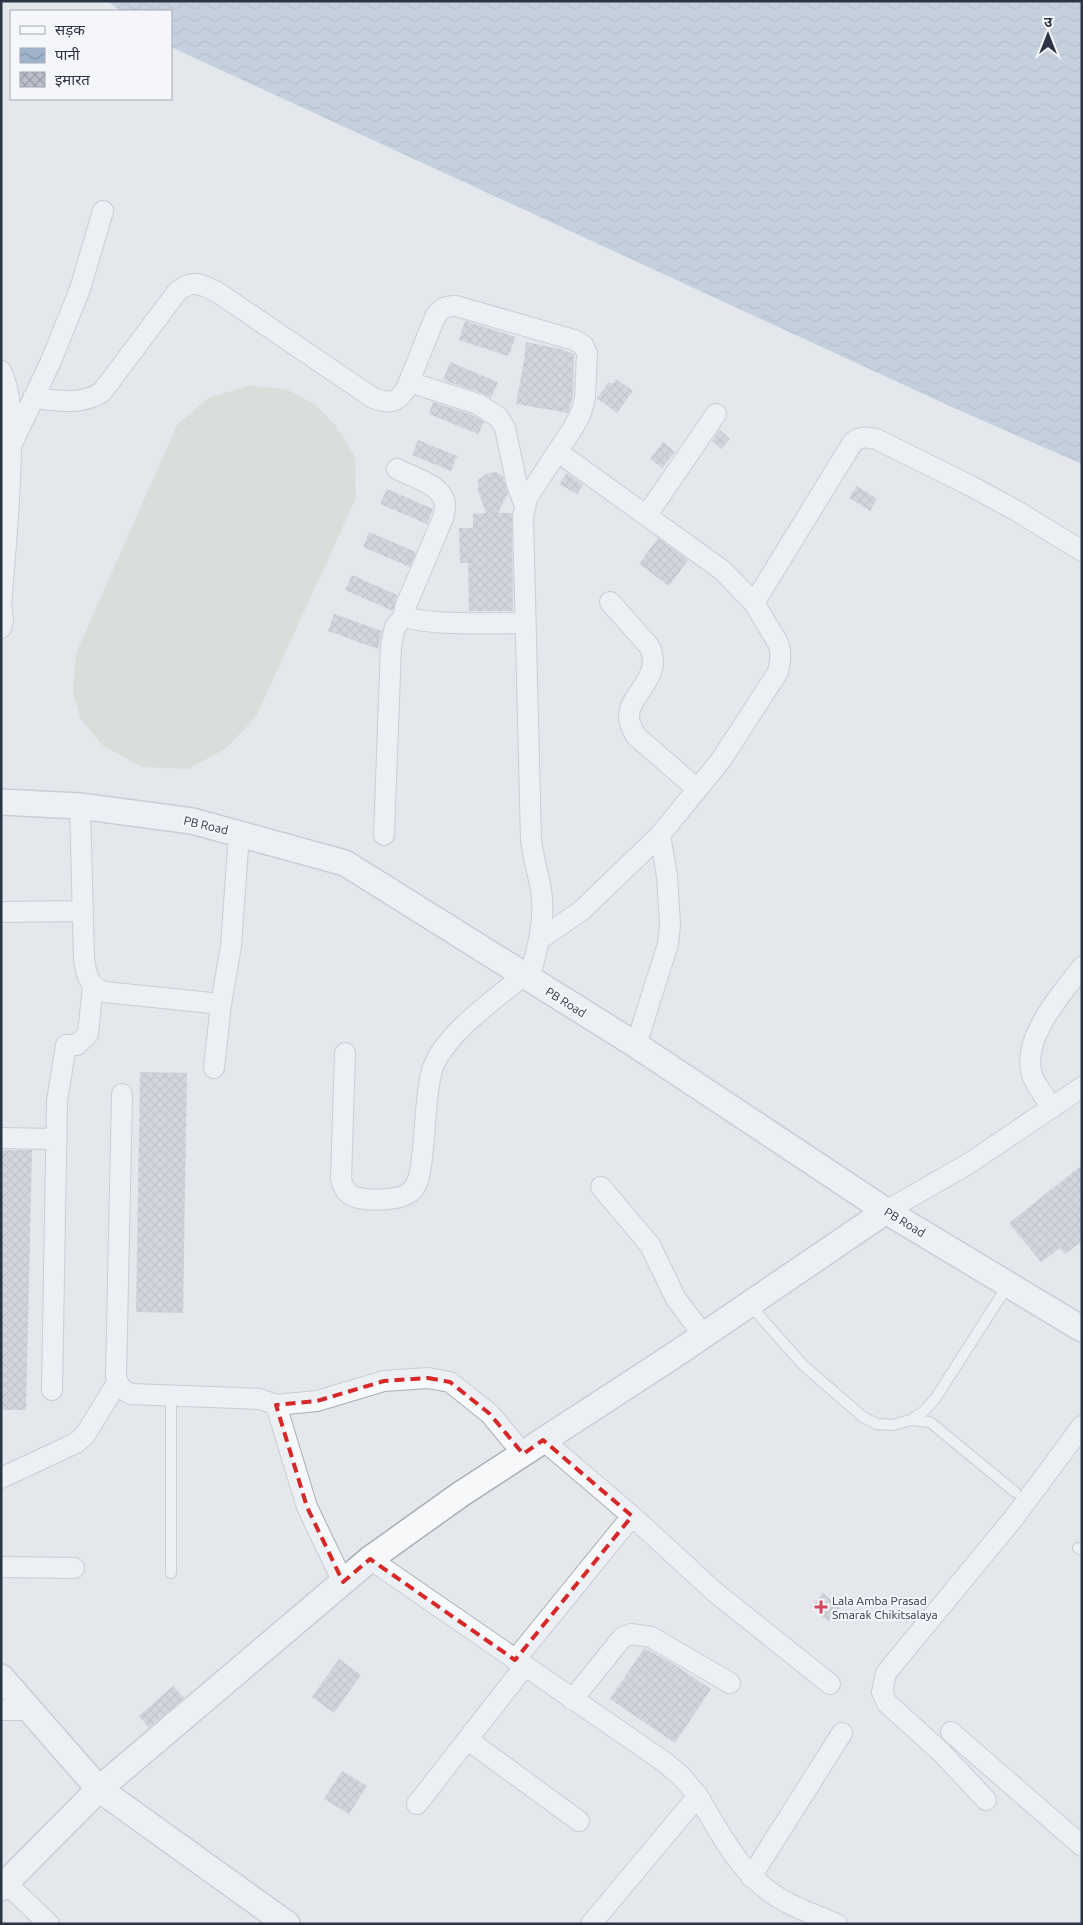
<svg xmlns="http://www.w3.org/2000/svg" width="1083" height="1925" font-family="Ubuntu,'Noto Sans Devanagari',sans-serif">
	<style>
		.garden { fill: #c9d6c5 }
		.water { fill: url(#water-waves) }
		.building { fill: url(#building-cross-hatch) }
		.lines { fill: none; stroke-linecap: round; stroke-linejoin: round }
		.service-casing { stroke: #a9aeb7; stroke-width: 12 }
		.minor-casing { stroke: #a9aeb7; stroke-width: 22 }
		.tertiary-casing { stroke: #a9aeb7; stroke-width: 28 }
		.service { stroke: #f7f8fa; stroke-width: 10 }
		.minor { stroke: #f7f8fa; stroke-width: 20 }
		.tertiary { stroke: #f7f8fa; stroke-width: 25 }
		.marked { fill: none; stroke: #d62828; stroke-width: 4; stroke-dasharray: 10 6; stroke-linejoin: round }
		.poi-dot { fill: #d1495b; stroke: #f4f6f9; stroke-width: 2 }
		.labels { text-anchor: middle; dominant-baseline: central; stroke-width: 4; stroke-linejoin: round; paint-order: stroke }
		.street-label { font-size: 12px; fill: #2b3445; stroke: #f4f6f9 }
		.poi-label { font-size: 12px; fill: #2b3445; stroke: #f4f6f9; text-anchor: start }
	</style>
	<defs>
		<pattern id="water-waves" width="16" height="10" patternUnits="userSpaceOnUse" patternTransform="scale(1.25)"><rect width="16" height="10" fill="#9fb4cc"/><path d="M0 5q4-4 8 0t8 0" fill="none" stroke="#8293a7"/></pattern>
		<pattern id="building-cross-hatch" width="8" height="8" patternUnits="userSpaceOnUse" patternTransform="scale(1.25)"><rect width="8" height="8" fill="#bbc0ca"/><path d="M0 0l8 8M0 8l8-8" fill="none" stroke="#989da6"/></pattern>
	</defs>
	<rect width="100%" height="100%" fill="#e4e7ec"/>
	<!-- garden -->
	<path class="garden" d="M 251,385 L 288,390 L 316,405 L 335,425 L 355,456 L 356,498 L 256,717 L 225,749 L 188,769 L 142,767 L 103,746 L 80,718 L 73,691 L 76,653 L 177,425 L 208,398 Z"/>
	<!-- water -->
	<path class="water" d="M 108,1 L 1082,1 L 1082,464 L 954,408 L 171,47 L 171,11 L 120,11 Z"/>
	<!-- building -->
	<path class="building" d="M 465,321 L 516,337 L 508,356 L 459,340 Z
		M 526,342 L 561,349 L 574,354 L 573,396 L 568,413 L 516,404 L 524,361 Z
		M 450,362 L 498,382 L 491,398 L 482,393 L 443,380 Z
		M 616,379 L 633,391 L 617,413 L 597,398 L 609,382 L 613,384 Z
		M 433,402 L 473,415 L 484,422 L 478,434 L 429,414 Z
		M 720,430 L 730,439 L 721,449 L 712,441 Z
		M 418,440 L 457,456 L 451,471 L 412,455 Z
		M 663,442 L 675,452 L 662,468 L 650,459 Z
		M 496,472 L 503,476 L 508,493 L 498,513 L 512,513 L 513,611 L 469,611 L 468,563 L 460,563 L 459,528 L 473,528 L 473,514 L 486,513 L 478,490 L 478,480 L 486,474 Z
		M 567,473 L 583,485 L 577,494 L 559,484 Z
		M 857,486 L 877,499 L 870,511 L 849,498 Z
		M 387,489 L 433,509 L 427,524 L 380,504 Z
		M 369,532 L 416,552 L 410,567 L 363,547 Z
		M 658,538 L 688,560 L 669,586 L 639,564 Z
		M 352,575 L 397,595 L 393,611 L 345,590 Z
		M 334,614 L 382,631 L 378,649 L 328,631 Z
		M 140,1072 L 187,1073 L 183,1313 L 136,1312 Z
		M 1,1150 L 32,1150 L 26,1410 L 1,1410 Z
		M 1082,1165 L 1082,1241 L 1065,1254 L 1060,1248 L 1041,1262 L 1009,1223 Z
		M 823,1593 L 840,1608 L 828,1621 L 811,1606 Z
		M 644,1648 L 672,1663 L 711,1689 L 675,1743 L 610,1699 Z
		M 339,1659 L 361,1675 L 334,1713 L 312,1697 Z
		M 173,1686 L 184,1698 L 149,1728 L 139,1716 Z
		M 342,1771 L 367,1786 L 349,1814 L 324,1799 Z"/>
	<g class="lines">
		<!-- service casing -->
		<g class="service-casing">
			<path id="service" d="M 750,1305 L 803,1365 L 863,1417 L 877,1424 L 893,1425 L 910,1420 L 923,1412 L 935,1399 L 1008,1285
				M 171,1395 L 171,1573
				M 910,1420 L 930,1422 L 1015,1492
				M 1078,1548 L 1082,1550"/>
		</g>
		<!-- minor casing -->
		<g class="minor-casing">
			<path id="minor" d="M 1,371 C 12,394 11,419 11,443 C 11,498 5,552 1,606
				M 409,382 L 478,404 L 498,417 L 505,428 L 517,485 L 525,506
				M 33,398 C 57,400 81,406 102,392 L 177,292 C 192,279 201,284 217,292 L 373,398 C 390,404 397,404 407,387 L 435,317 C 440,308 446,306 456,306 L 574,340 L 583,345 L 587,353 L 585,398 L 581,413 L 573,428 L 527,498 L 523,517 L 531,840 C 533,857 538,873 541,890 C 546,920 537,950 529,979
				M 11,446 L 51,361 L 80,289 L 103,211
				M 397,469 C 412,477 445,485 445,506 C 445,510 444,514 443,518 L 405,608 L 404,616 C 424,626 498,623 525,623
				M 647,515 L 716,414
				M 610,602 L 649,646 C 665,677 628,693 629,718 C 629,724 633,730 636,736 L 697,789
				M 754,603 L 853,442 C 861,436 867,437 876,439 L 969,485 L 1017,511 L 1082,551
				M 1,605 L 3,621 L 1,628
				M 80,806 L 84,959 C 86,974 89,987 105,992 L 221,1004
				M 384,835 L 391,646 L 395,627 L 404,616
				M 1,912 L 83,911
				M 540,939 L 581,911 L 660,835 L 721,760 L 778,672 C 780,661 782,653 778,643 L 754,603 L 722,570 L 558,452
				M 636,1045 L 662,963 L 668,944 L 670,924 L 667,876 L 660,835
				M 345,1053 L 341,1179 C 342,1183 344,1189 348,1193 C 358,1203 397,1201 409,1193 C 415,1189 417,1183 419,1177 C 426,1143 424,1106 431,1074 C 440,1036 495,1000 524,975
				M 214,1068 L 221,1004 L 231,946 L 239,834
				M 122,1094 L 116,1376 C 118,1386 122,1390 131,1394 L 260,1399 L 276,1405 L 307,1507 L 343,1582
				M 1052,1108 C 1046,1098 1036,1086 1032,1075 C 1021,1038 1061,995 1082,967
				M 1,1138 L 57,1139
				M 601,1187 L 650,1245 L 676,1299 L 704,1336
				M 886,1211 L 968,1164 L 1082,1087
				M 52,1390 L 57,1101 L 66,1045 L 77,1045 L 88,1034 L 93,985
				M 276,1405 L 317,1401 L 384,1381 L 428,1378 L 450,1382 L 490,1414 L 523,1454
				M 543,1440 L 632,1516 L 716,1593 L 830,1684
				M 1,1478 L 76,1443 L 85,1435 L 117,1383
				M 370,1559 L 663,1761 L 681,1776 L 698,1796 L 591,1924
				M 1,1567 L 74,1568
				M 515,1660 L 632,1516
				M 572,1700 L 622,1638 L 631,1634 L 651,1637 L 730,1683
				M 1,1710 L 31,1710
				M 951,1732 L 1082,1846
				M 468,1740 L 579,1821
				M 698,1796 C 722,1837 744,1881 788,1903 C 803,1911 821,1917 837,1924
				M 986,1800 L 942,1753 L 887,1703 L 882,1692 L 886,1673 L 1013,1519 L 1082,1426
				M 417,1804 L 524,1667
				M 751,1877 L 842,1733
				M 6,1883 L 49,1924"/>
		</g>
		<!-- tertiary casing -->
		<g class="tertiary-casing">
			<path id="tertiary" d="M 1,802 L 80,806 L 192,821 L 345,863 L 636,1045 L 886,1211 L 1082,1329
				M 1,1677 L 99,1789 L 287,1924
				M 1,1888 L 99,1789 L 370,1559 L 461,1494 L 676,1354 L 886,1211"/>
		</g>
		<!-- service -->
		<use href="#service" class="service"/>
		<!-- minor -->
		<use href="#minor" class="minor"/>
		<!-- tertiary -->
		<use href="#tertiary" class="tertiary"/>
	</g>
	<!-- marked area -->
	<path d="M0 0H1083V1925H0ZM 428,1378 L 450,1382 L 490,1414 L 523,1454 L 543,1440 L 632,1516 L 515,1660 L 370,1559 L 343,1582 L 307,1507 L 276,1405 L 317,1401 L 384,1381 Z" fill="#e4e7ec" fill-opacity=".55" fill-rule="evenodd"/>
	<path class="marked" d="M 428,1378 L 450,1382 L 490,1414 L 523,1454 L 543,1440 L 632,1516 L 515,1660 L 370,1559 L 343,1582 L 307,1507 L 276,1405 L 317,1401 L 384,1381 Z"/>
	<!-- markers -->
	<path class="poi-dot" d="M818.5 1599.5h5v5h5v5h-5v5h-5v-5h-5v-5h5z"/>
	<g class="labels">
		<!-- street labels -->
		<g class="street-label">
			<text transform="translate(206 825) rotate(13)">PB Road</text>
			<text transform="translate(566 1002) rotate(32)">PB Road</text>
			<text transform="translate(905 1222) rotate(31)">PB Road</text>
		</g>
		<!-- poi labels -->
		<g class="poi-label">
			<text x="832" y="1600">Lala Amba Prasad<tspan x="832" dy="14">Smarak Chikitsalaya</tspan></text>
		</g>
	</g>
	<!-- border -->
	<rect width="1083" height="1925" fill="none" stroke="#2b3445" stroke-width="5"/>
	<!-- legend -->
	<rect x="10" y="10" width="162" height="90" fill="#f4f6f9" stroke="#a4a8b1"/>
	<rect x="20" y="26" width="25" height="8" fill="#f7f8fa" stroke="#a4a8b1"/>
	<text x="55" y="35" font-size="15" fill="#2b3445">सड़क</text>
	<rect x="20" y="48" width="25" height="15" fill="url(#water-waves)" stroke="#a4a8b1"/>
	<text x="55" y="60" font-size="15" fill="#2b3445">पानी</text>
	<rect x="20" y="72" width="25" height="15" fill="url(#building-cross-hatch)" stroke="#a4a8b1"/>
	<text x="55" y="85" font-size="15" fill="#2b3445">इमारत</text>
	<!-- north arrow -->
	<g transform="translate(1048 35)" stroke="#f4f6f9" stroke-width="4" paint-order="stroke">
	<path d="M0-4L9 19L0 12L-9 19Z" fill="#2b3445"/>
	<text y="-8" font-size="14" font-weight="bold" text-anchor="middle" fill="#2b3445">उ</text>
	</g>
</svg>
